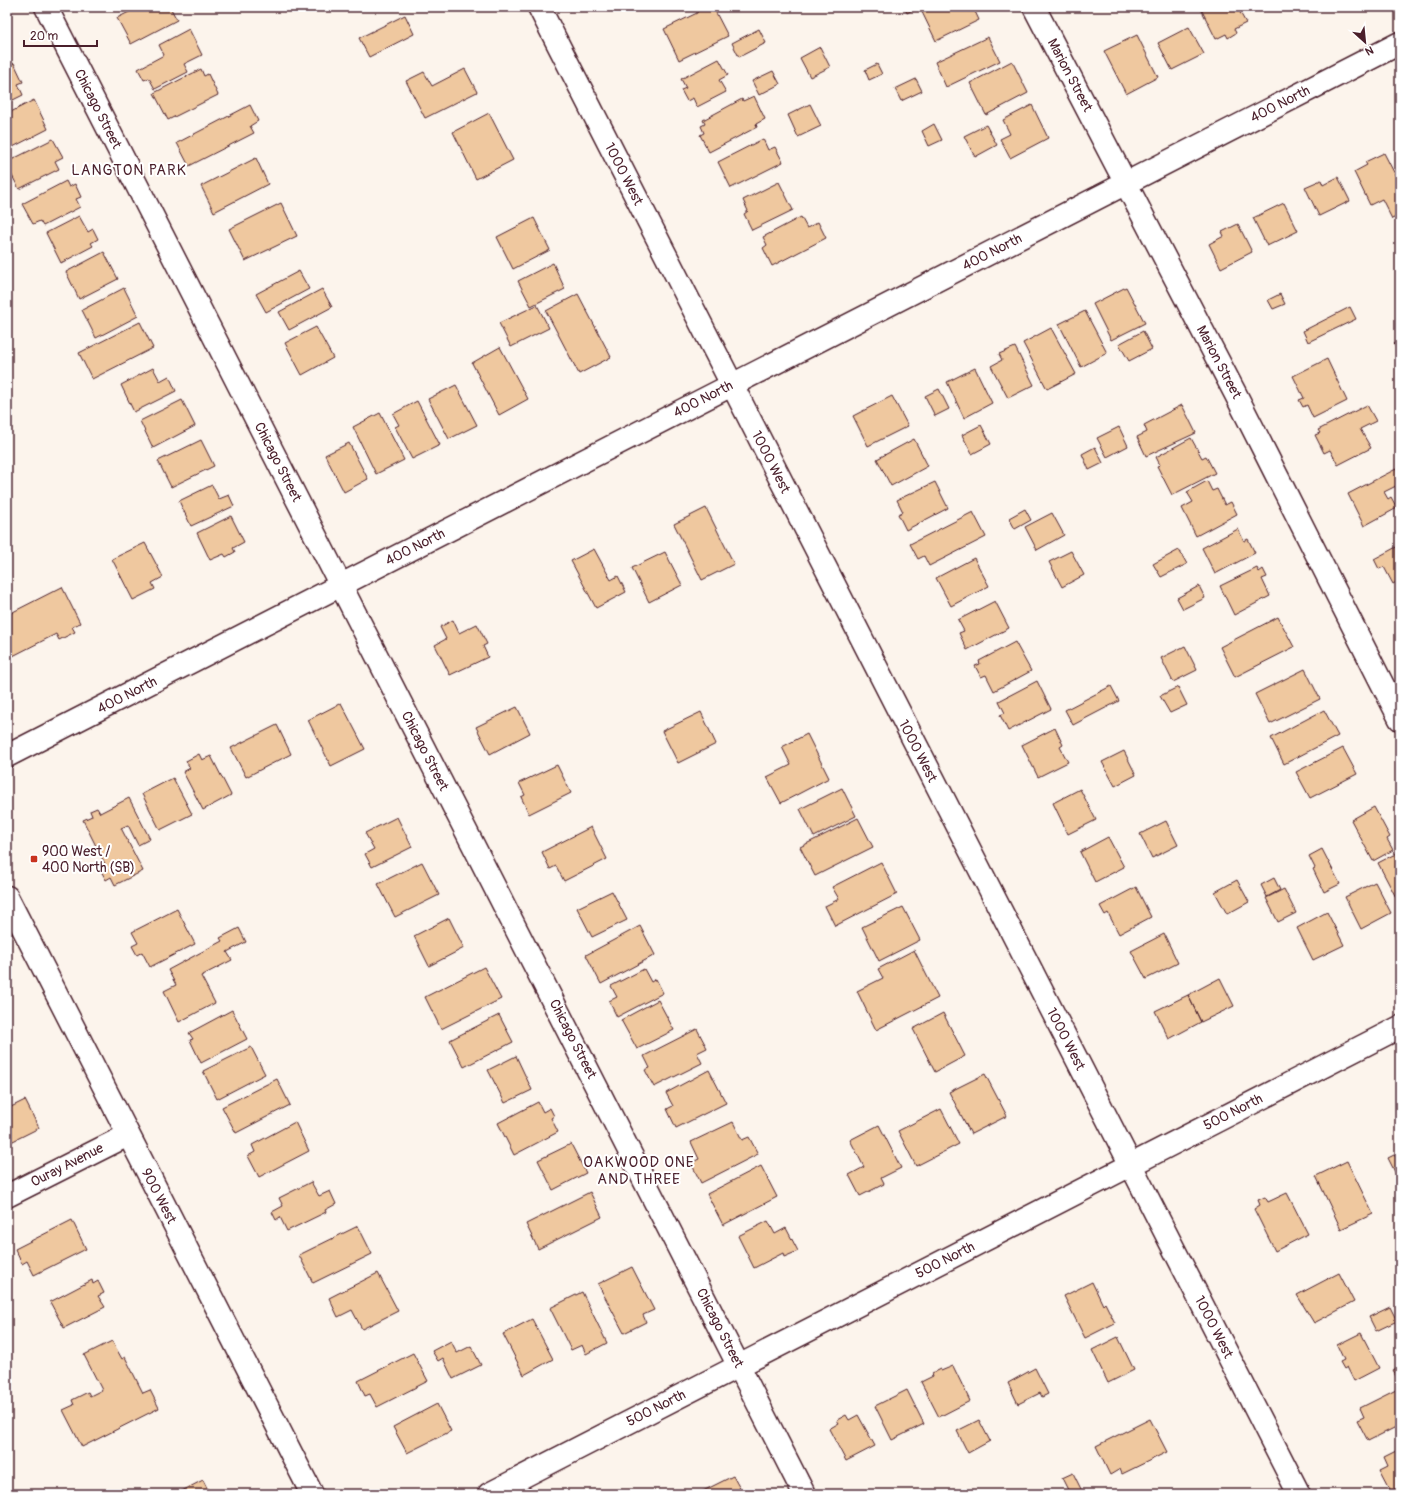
<svg xmlns="http://www.w3.org/2000/svg" width="1407" height="1501" font-family="Pangolin,sans-serif">
	<style>
		.building { fill: #efc89f; stroke: #4a1f2b }
		.lines { fill: none; stroke-linecap: round; stroke-linejoin: round }
		.minor-casing { stroke: #4a1f2b; stroke-width: 25 }
		.major-casing { stroke: #4a1f2b; stroke-width: 25 }
		.minor { stroke: #fff; stroke-width: 22 }
		.major { stroke: #fff; stroke-width: 22 }
		.poi-dot { fill: #c8321e; stroke: #fff; stroke-width: 1.5 }
		.labels { text-anchor: middle; dominant-baseline: central; stroke-width: 4; stroke-linejoin: round; paint-order: stroke }
		.street-label { font-size: 14px; fill: #4a1f2b; stroke: #fff }
		.poi-label { font-size: 14px; fill: #4a1f2b; stroke: #fff; text-anchor: start }
		.neighbourhood-label { font-size: 15px; letter-spacing: 1px; fill: #4a1f2b; stroke: #fff }
	</style>
	<rect width="100%" height="100%" fill="#fcf4ec"/>
	<filter id="ink" filterUnits="userSpaceOnUse"><feTurbulence type="fractalNoise" baseFrequency=".025" numOctaves="2"/><feDisplacementMap in="SourceGraphic" scale="8" xChannelSelector="R" yChannelSelector="G"/><feConvolveMatrix kernelMatrix="1 2 1 2 8 2 1 2 1" color-interpolation-filters="sRGB"/></filter>
	<g filter="url(#ink)">
		<!-- building -->
		<path class="building" d="M 139,7 L 170,7 L 177,20 L 131,44 L 117,18 Z
			M 700,7 L 713,7 L 728,36 L 679,60 L 664,29 L 697,13 L 698,8 Z
			M 904,7 L 918,7 L 907,13 Z
			M 927,7 L 973,7 L 979,20 L 936,41 L 921,10 Z
			M 1200,7 L 1237,7 L 1246,23 L 1234,29 L 1236,33 L 1228,38 L 1226,34 L 1216,39 Z
			M 405,15 L 414,34 L 369,57 L 359,38 Z
			M 1189,27 L 1204,54 L 1172,70 L 1158,43 Z
			M 189,29 L 202,55 L 184,64 L 188,72 L 155,89 L 149,78 L 144,80 L 138,69 L 164,55 L 159,45 Z
			M 759,29 L 766,43 L 739,57 L 732,43 Z
			M 1137,35 L 1158,77 L 1126,94 L 1104,51 Z
			M 988,37 L 1000,61 L 946,87 L 935,62 Z
			M 820,47 L 830,67 L 810,77 L 800,58 Z
			M 719,59 L 728,75 L 719,80 L 726,92 L 697,107 L 693,98 L 687,101 L 681,90 L 686,88 L 681,79 Z
			M 1012,61 L 1028,93 L 986,115 L 970,83 Z
			M 14,63 L 23,82 L 18,84 L 23,95 L 7,103 L 7,67 Z
			M 877,64 L 882,74 L 869,80 L 865,70 Z
			M 201,69 L 204,76 L 208,74 L 218,95 L 168,120 L 154,93 Z
			M 465,69 L 477,92 L 425,118 L 406,81 L 424,72 L 432,86 Z
			M 773,71 L 780,84 L 759,95 L 752,81 Z
			M 916,79 L 922,91 L 901,101 L 895,89 Z
			M 754,96 L 765,119 L 756,124 L 757,127 L 709,152 L 700,135 L 704,133 L 701,126 L 705,124 L 703,120 L 742,99 L 743,101 Z
			M 34,100 L 48,129 L 7,150 L 7,114 Z
			M 810,104 L 821,126 L 798,137 L 788,115 Z
			M 250,105 L 258,121 L 250,126 L 254,133 L 189,166 L 177,143 Z
			M 1032,105 L 1048,138 L 1010,158 L 1000,139 L 1010,134 L 1003,120 Z
			M 489,113 L 513,160 L 476,179 L 453,132 Z
			M 934,124 L 942,140 L 929,146 L 922,131 Z
			M 986,125 L 997,145 L 975,157 L 964,136 Z
			M 53,139 L 63,157 L 55,161 L 59,169 L 19,189 L 7,166 L 7,162 Z
			M 763,139 L 768,150 L 775,147 L 783,162 L 731,188 L 718,162 Z
			M 1384,153 L 1400,184 L 1400,215 L 1392,219 L 1382,199 L 1370,205 L 1354,172 L 1367,165 L 1365,162 Z
			M 256,158 L 268,184 L 214,212 L 201,186 Z
			M 1338,177 L 1350,201 L 1319,216 L 1305,187 L 1321,180 L 1323,185 Z
			M 66,181 L 69,187 L 75,184 L 81,197 L 76,199 L 80,207 L 43,226 L 40,221 L 33,224 L 22,204 Z
			M 779,182 L 793,210 L 752,230 L 744,214 L 748,211 L 743,200 Z
			M 281,203 L 297,236 L 245,261 L 229,229 Z
			M 1284,203 L 1298,231 L 1267,246 L 1253,218 Z
			M 79,216 L 88,232 L 93,229 L 98,239 L 91,243 L 93,246 L 61,263 L 46,233 Z
			M 801,217 L 807,228 L 818,222 L 826,238 L 772,266 L 763,248 L 767,245 L 763,237 Z
			M 534,218 L 550,250 L 513,269 L 497,237 Z
			M 1238,224 L 1252,252 L 1221,268 L 1209,244 L 1224,236 L 1222,232 Z
			M 104,252 L 118,279 L 79,299 L 66,272 Z
			M 553,263 L 565,289 L 531,306 L 518,281 Z
			M 299,271 L 309,289 L 266,312 L 256,294 Z
			M 1126,287 L 1145,323 L 1111,340 L 1093,304 Z
			M 124,288 L 138,316 L 96,338 L 82,310 Z
			M 322,289 L 332,307 L 289,330 L 279,312 Z
			M 578,294 L 611,357 L 579,374 L 546,311 Z
			M 1280,294 L 1285,304 L 1273,309 L 1268,300 Z
			M 537,305 L 549,328 L 511,347 L 499,323 Z
			M 1350,307 L 1356,319 L 1308,342 L 1303,331 Z
			M 1085,311 L 1107,353 L 1081,367 L 1059,324 Z
			M 140,322 L 153,348 L 92,379 L 79,353 Z
			M 316,327 L 333,358 L 302,375 L 285,343 Z
			M 1051,328 L 1076,374 L 1047,389 L 1023,343 Z
			M 1143,331 L 1152,349 L 1129,361 L 1119,344 Z
			M 1400,341 L 1400,357 L 1394,344 Z
			M 500,347 L 528,399 L 499,415 L 472,363 Z
			M 1015,347 L 1034,385 L 1008,398 L 991,366 L 1002,360 L 999,354 Z
			M 1327,359 L 1347,401 L 1313,418 L 1307,405 L 1303,407 L 1299,400 L 1304,398 L 1293,376 Z
			M 153,368 L 160,381 L 169,376 L 176,391 L 134,412 L 121,385 Z
			M 975,368 L 992,403 L 964,418 L 947,382 Z
			M 456,385 L 477,425 L 449,439 L 428,399 Z
			M 939,389 L 949,409 L 935,416 L 925,396 Z
			M 892,396 L 908,426 L 868,446 L 853,416 Z
			M 182,400 L 195,426 L 153,448 L 140,421 Z
			M 417,401 L 440,445 L 412,459 L 395,427 L 399,425 L 393,414 Z
			M 1182,405 L 1196,433 L 1146,456 L 1137,437 L 1147,432 L 1144,425 Z
			M 1367,405 L 1376,421 L 1360,429 L 1371,448 L 1338,465 L 1330,450 L 1324,453 L 1315,435 L 1320,433 L 1318,430 Z
			M 380,413 L 404,460 L 376,474 L 353,427 Z
			M 981,425 L 991,444 L 972,454 L 962,435 Z
			M 1119,427 L 1128,446 L 1107,457 L 1097,438 Z
			M 1191,438 L 1202,458 L 1206,456 L 1215,473 L 1172,495 L 1157,466 L 1160,465 L 1156,457 Z
			M 914,439 L 928,466 L 891,486 L 877,459 Z
			M 201,440 L 214,466 L 171,487 L 158,461 Z
			M 349,443 L 368,479 L 344,492 L 325,455 Z
			M 1095,447 L 1103,463 L 1089,470 L 1082,454 Z
			M 1396,469 L 1400,476 L 1400,484 L 1384,492 L 1388,499 L 1391,497 L 1397,508 L 1364,526 L 1348,494 Z
			M 1207,481 L 1212,491 L 1217,489 L 1225,505 L 1231,502 L 1237,514 L 1196,536 L 1182,508 L 1193,502 L 1187,492 Z
			M 935,482 L 948,508 L 906,530 L 898,514 L 903,512 L 897,500 Z
			M 212,485 L 219,499 L 229,495 L 234,506 L 191,526 L 179,501 Z
			M 706,508 L 734,564 L 702,580 L 674,524 Z
			M 1025,509 L 1031,520 L 1015,529 L 1009,518 Z
			M 973,512 L 986,537 L 929,566 L 924,556 L 918,559 L 910,544 Z
			M 1052,513 L 1064,535 L 1037,550 L 1025,527 Z
			M 231,516 L 244,542 L 233,548 L 235,552 L 226,557 L 224,554 L 210,560 L 197,533 Z
			M 1238,529 L 1244,541 L 1248,539 L 1255,553 L 1215,574 L 1202,548 Z
			M 145,543 L 163,577 L 152,583 L 155,589 L 133,600 L 112,559 Z
			M 1400,545 L 1400,580 L 1393,584 L 1384,567 L 1379,569 L 1374,559 Z
			M 594,549 L 611,580 L 618,576 L 626,592 L 596,608 L 571,561 Z
			M 1179,550 L 1187,564 L 1161,577 L 1153,564 Z
			M 1071,551 L 1084,575 L 1062,587 L 1049,562 Z
			M 665,552 L 682,585 L 649,602 L 632,568 Z
			M 974,558 L 989,586 L 951,606 L 936,578 Z
			M 1257,568 L 1259,572 L 1263,569 L 1267,577 L 1262,579 L 1270,596 L 1234,615 L 1220,586 Z
			M 1199,586 L 1205,598 L 1183,609 L 1177,598 Z
			M 62,587 L 80,623 L 72,627 L 75,632 L 59,640 L 56,634 L 7,659 L 7,615 Z
			M 995,601 L 1009,628 L 967,650 L 959,633 L 964,631 L 958,620 Z
			M 1278,617 L 1294,647 L 1235,677 L 1220,647 Z
			M 453,620 L 459,633 L 477,624 L 487,644 L 483,646 L 488,657 L 450,675 L 435,645 L 446,639 L 440,627 Z
			M 1015,642 L 1031,671 L 994,691 L 986,675 L 981,677 L 975,666 L 980,664 L 979,661 Z
			M 1185,646 L 1197,670 L 1173,682 L 1161,658 Z
			M 1305,669 L 1320,699 L 1270,724 L 1255,694 Z
			M 1037,681 L 1051,709 L 1008,731 L 1000,715 L 1005,713 L 999,701 Z
			M 1111,686 L 1119,701 L 1073,725 L 1065,710 Z
			M 1178,687 L 1187,705 L 1170,713 L 1160,696 Z
			M 341,703 L 365,749 L 331,766 L 308,720 Z
			M 517,707 L 530,733 L 490,754 L 476,727 Z
			M 1324,710 L 1338,736 L 1284,764 L 1271,738 Z
			M 701,712 L 716,744 L 678,763 L 662,731 Z
			M 277,725 L 291,754 L 246,777 L 231,748 Z
			M 1055,728 L 1063,745 L 1060,747 L 1068,762 L 1038,777 L 1022,745 Z
			M 807,734 L 829,778 L 781,803 L 767,777 L 791,765 L 782,747 Z
			M 1343,748 L 1357,774 L 1310,798 L 1296,772 Z
			M 1124,751 L 1136,775 L 1115,786 L 1102,762 Z
			M 199,754 L 202,760 L 211,756 L 231,795 L 203,810 L 183,772 L 190,768 L 186,761 Z
			M 557,765 L 571,793 L 529,814 L 521,797 L 525,795 L 519,783 Z
			M 173,778 L 192,814 L 160,830 L 142,794 Z
			M 842,788 L 856,816 L 814,837 L 800,809 Z
			M 1080,789 L 1096,820 L 1068,834 L 1053,803 Z
			M 129,798 L 150,839 L 138,845 L 128,825 L 121,828 L 143,871 L 115,885 L 111,877 L 106,880 L 100,869 L 106,866 L 83,820 L 92,816 L 90,811 L 97,808 L 100,813 Z
			M 1374,807 L 1390,837 L 1387,839 L 1393,850 L 1373,861 L 1351,820 Z
			M 397,817 L 412,847 L 372,867 L 365,854 L 374,849 L 365,833 Z
			M 858,818 L 873,847 L 815,876 L 800,847 Z
			M 1166,821 L 1178,845 L 1152,858 L 1140,834 Z
			M 591,827 L 607,859 L 564,881 L 556,866 L 550,869 L 542,852 Z
			M 1108,837 L 1124,867 L 1095,882 L 1080,852 Z
			M 1322,849 L 1340,884 L 1324,892 L 1313,869 L 1315,868 L 1309,856 Z
			M 1399,852 L 1400,855 L 1400,905 L 1378,863 Z
			M 422,862 L 439,895 L 395,917 L 378,884 Z
			M 881,862 L 897,894 L 835,926 L 825,906 L 839,899 L 832,887 Z
			M 1274,878 L 1280,890 L 1267,897 L 1261,885 Z
			M 1237,880 L 1249,902 L 1227,914 L 1215,892 Z
			M 1375,882 L 1391,913 L 1361,929 L 1345,897 Z
			M 1136,887 L 1151,917 L 1119,934 L 1108,913 L 1105,915 L 1100,906 Z
			M 1284,889 L 1296,913 L 1278,922 L 1266,898 Z
			M 612,891 L 627,920 L 592,937 L 577,908 Z
			M 903,907 L 920,940 L 879,961 L 862,927 Z
			M 177,909 L 195,944 L 150,967 L 142,952 L 137,955 L 132,946 L 138,943 L 132,932 Z
			M 1327,912 L 1344,945 L 1313,960 L 1297,928 Z
			M 449,918 L 464,948 L 429,966 L 414,936 Z
			M 640,926 L 655,955 L 601,984 L 586,955 Z
			M 239,928 L 246,942 L 227,952 L 232,960 L 201,976 L 215,1003 L 179,1022 L 164,991 L 176,985 L 168,970 L 222,941 L 220,938 Z
			M 1164,934 L 1178,963 L 1146,979 L 1131,951 Z
			M 914,950 L 938,998 L 876,1030 L 857,991 L 883,978 L 878,969 Z
			M 484,967 L 501,999 L 441,1029 L 425,997 Z
			M 644,969 L 651,982 L 656,979 L 663,993 L 617,1017 L 609,1001 L 617,997 L 611,986 Z
			M 1220,978 L 1234,1006 L 1201,1022 L 1188,995 Z
			M 1188,995 L 1201,1022 L 1169,1039 L 1155,1011 Z
			M 658,1000 L 674,1030 L 637,1049 L 621,1020 Z
			M 232,1010 L 247,1039 L 201,1063 L 190,1040 L 193,1039 L 189,1033 Z
			M 943,1013 L 965,1056 L 935,1072 L 913,1029 Z
			M 499,1015 L 513,1042 L 464,1067 L 450,1040 Z
			M 697,1029 L 707,1048 L 697,1053 L 702,1063 L 654,1087 L 645,1070 L 650,1068 L 644,1056 Z
			M 251,1047 L 265,1074 L 217,1099 L 203,1071 Z
			M 516,1056 L 532,1090 L 505,1103 L 488,1070 Z
			M 709,1070 L 726,1103 L 676,1128 L 667,1109 L 673,1106 L 666,1093 Z
			M 985,1074 L 1007,1116 L 971,1134 L 949,1092 Z
			M 277,1079 L 290,1105 L 236,1133 L 222,1107 Z
			M 25,1100 L 39,1128 L 7,1144 L 7,1109 Z
			M 538,1102 L 543,1112 L 550,1108 L 554,1116 L 551,1118 L 558,1132 L 514,1155 L 498,1123 Z
			M 941,1109 L 959,1144 L 916,1166 L 898,1131 Z
			M 295,1122 L 309,1151 L 259,1177 L 248,1156 L 255,1152 L 252,1145 Z
			M 733,1122 L 742,1140 L 749,1137 L 758,1154 L 701,1183 L 691,1163 L 699,1159 L 691,1142 Z
			M 879,1125 L 901,1168 L 881,1178 L 884,1184 L 860,1196 L 849,1175 L 864,1167 L 850,1140 Z
			M 571,1144 L 586,1173 L 553,1190 L 538,1160 Z
			M 1400,1152 L 1400,1182 L 1388,1158 Z
			M 1347,1161 L 1373,1214 L 1341,1229 L 1316,1176 Z
			M 761,1166 L 777,1197 L 723,1225 L 707,1194 Z
			M 311,1182 L 319,1196 L 330,1191 L 336,1204 L 325,1210 L 326,1212 L 287,1231 L 280,1217 L 276,1220 L 272,1212 L 283,1206 L 279,1198 Z
			M 590,1192 L 602,1217 L 538,1249 L 526,1224 Z
			M 1287,1193 L 1308,1234 L 1275,1251 L 1254,1209 L 1260,1205 L 1258,1200 L 1265,1197 L 1268,1202 Z
			M 72,1220 L 86,1249 L 34,1275 L 27,1261 L 22,1264 L 15,1249 Z
			M 768,1221 L 775,1234 L 786,1228 L 798,1251 L 784,1257 L 783,1253 L 754,1268 L 738,1236 Z
			M 358,1226 L 372,1254 L 313,1283 L 299,1255 Z
			M 632,1267 L 654,1310 L 643,1315 L 646,1322 L 624,1333 L 598,1284 Z
			M 378,1273 L 398,1311 L 362,1329 L 352,1310 L 338,1317 L 329,1298 Z
			M 1339,1273 L 1354,1302 L 1314,1323 L 1297,1295 Z
			M 92,1280 L 93,1284 L 98,1281 L 104,1293 L 98,1296 L 105,1307 L 64,1328 L 50,1302 Z
			M 1092,1282 L 1103,1305 L 1105,1303 L 1115,1323 L 1085,1338 L 1064,1296 Z
			M 582,1292 L 607,1343 L 586,1354 L 582,1345 L 571,1350 L 550,1308 Z
			M 1390,1307 L 1397,1321 L 1376,1331 L 1369,1317 Z
			M 532,1319 L 553,1359 L 524,1375 L 503,1334 Z
			M 1361,1333 L 1379,1368 L 1354,1381 L 1347,1367 L 1344,1369 L 1340,1362 L 1344,1360 L 1337,1345 Z
			M 1118,1337 L 1134,1370 L 1108,1383 L 1092,1350 Z
			M 112,1341 L 122,1359 L 125,1357 L 143,1393 L 150,1390 L 159,1408 L 82,1447 L 63,1410 L 74,1405 L 72,1400 L 88,1392 L 90,1396 L 102,1390 L 84,1355 Z
			M 451,1341 L 457,1353 L 471,1346 L 481,1365 L 453,1379 L 443,1358 L 438,1361 L 432,1351 Z
			M 413,1353 L 428,1381 L 377,1407 L 370,1394 L 365,1396 L 358,1381 Z
			M 953,1366 L 970,1401 L 939,1417 L 921,1382 L 933,1376 L 932,1373 L 940,1369 L 941,1371 Z
			M 1400,1367 L 1400,1383 L 1393,1371 Z
			M 1035,1368 L 1048,1394 L 1042,1397 L 1040,1393 L 1018,1404 L 1008,1383 Z
			M 1400,1388 L 1400,1425 L 1368,1441 L 1357,1420 L 1364,1417 L 1360,1408 Z
			M 907,1390 L 924,1424 L 892,1440 L 875,1406 Z
			M 437,1404 L 451,1431 L 407,1453 L 393,1427 Z
			M 846,1415 L 849,1420 L 858,1415 L 875,1446 L 846,1461 L 829,1429 L 839,1423 L 837,1420 Z
			M 1150,1419 L 1167,1452 L 1122,1474 L 1120,1469 L 1110,1475 L 1096,1446 Z
			M 979,1420 L 990,1441 L 968,1453 L 957,1431 Z
			M 1400,1449 L 1400,1487 L 1391,1491 L 1380,1470 L 1388,1466 L 1384,1457 Z
			M 1073,1473 L 1082,1491 L 1076,1494 L 1070,1494 L 1062,1478 Z
			M 733,1476 L 743,1494 L 697,1494 Z
			M 203,1480 L 210,1494 L 176,1494 Z"/>
		<g class="lines">
			<!-- minor casing -->
			<g class="minor-casing">
				<path id="minor" d="M 46,7 L 804,1494
					M 539,7 L 1299,1494
					M 1034,7 L 1235,393 L 1400,719
					M 7,756 L 1400,43
					M 7,1196 L 128,1135
					M 489,1494 L 1400,1027"/>
			</g>
			<!-- major casing -->
			<g class="major-casing">
				<path id="major" d="M 7,897 L 312,1494"/>
			</g>
			<!-- minor -->
			<use href="#minor" class="minor"/>
			<!-- major -->
			<use href="#major" class="major"/>
		</g>
	</g>
	<!-- markers -->
	<rect class="poi-dot" x="30" y="855" width="8" height="8" rx="2"/>
	<g class="labels">
		<!-- street labels -->
		<g class="street-label">
			<text transform="translate(1070 75) rotate(62)">Marion Street</text>
			<text transform="translate(1280 104) rotate(-27)">400 North</text>
			<text transform="translate(98 109) rotate(63)">Chicago Street</text>
			<text transform="translate(624 174) rotate(63)">1000 West</text>
			<text transform="translate(992 252) rotate(-27)">400 North</text>
			<text transform="translate(1219 362) rotate(62)">Marion Street</text>
			<text transform="translate(703 399) rotate(-27)">400 North</text>
			<text transform="translate(278 462) rotate(63)">Chicago Street</text>
			<text transform="translate(771 462) rotate(63)">1000 West</text>
			<text transform="translate(415 547) rotate(-27)">400 North</text>
			<text transform="translate(127 695) rotate(-27)">400 North</text>
			<text transform="translate(425 751) rotate(63)">Chicago Street</text>
			<text transform="translate(918 751) rotate(63)">1000 West</text>
			<text transform="translate(573 1039) rotate(63)">Chicago Street</text>
			<text transform="translate(1066 1039) rotate(63)">1000 West</text>
			<text transform="translate(1233 1112) rotate(-27)">500 North</text>
			<text transform="translate(67 1165) rotate(-27)">Ouray Avenue</text>
			<text transform="translate(159 1196) rotate(63)">900 West</text>
			<text transform="translate(945 1260) rotate(-27)">500 North</text>
			<text transform="translate(1214 1327) rotate(63)">1000 West</text>
			<text transform="translate(720 1328) rotate(63)">Chicago Street</text>
			<text transform="translate(656 1408) rotate(-27)">500 North</text>
		</g>
		<!-- poi labels -->
		<g class="poi-label">
			<text x="42" y="851">900 West /<tspan x="42" dy="16">400 North (SB)</tspan></text>
		</g>
		<!-- neighbourhood labels -->
		<g class="neighbourhood-label">
			<text x="129" y="170">LANGTON PARK</text>
			<text x="639" y="1162">OAKWOOD ONE<tspan x="639" dy="17">AND THREE</tspan></text>
		</g>
	</g>
	<!-- margin -->
	<rect width="1407" height="1501" fill="none" stroke="#fff" stroke-width="24"/>
	<rect x="12" y="12" width="1383" height="1477" fill="none" stroke="#4a1f2b" stroke-width="1.5" filter="url(#ink)"/>
	<!-- north arrow -->
	<g transform="translate(1365 42) rotate(153)" stroke="#ffffff" stroke-width="3" paint-order="stroke">
	<path d="M0-3L7 15L0 10L-7 15Z" fill="#4a1f2b"/>
	<text y="-6" font-size="11" font-weight="bold" text-anchor="middle" fill="#4a1f2b">N</text>
	</g>
	<!-- scale -->
	<path d="M24 40v6h73v-6" fill="none" stroke="#4a1f2b" stroke-width="2"/>
	<text x="30" y="40" font-size="12" fill="#4a1f2b" stroke="#ffffff" stroke-width="3" paint-order="stroke">20 m</text>
</svg>
